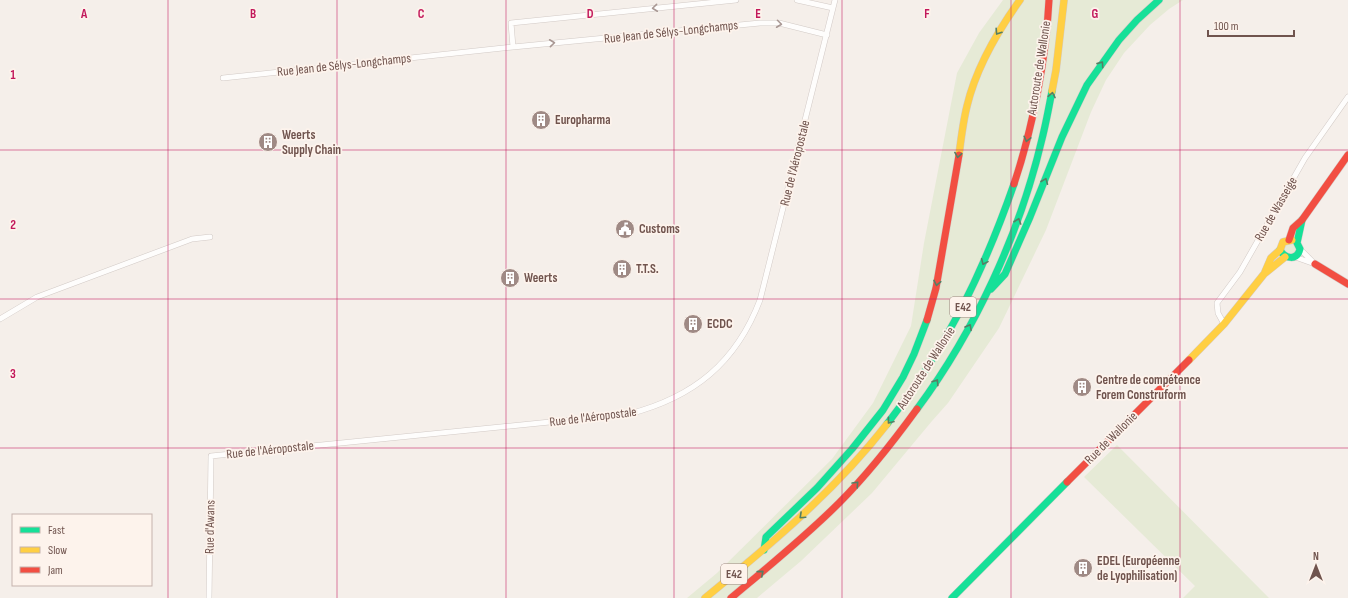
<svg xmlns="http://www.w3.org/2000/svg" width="1348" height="598" font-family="'Sofia Sans Condensed',sans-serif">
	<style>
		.green { fill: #e6ead6 }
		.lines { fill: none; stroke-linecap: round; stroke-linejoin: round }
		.street-casing { stroke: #d2cac6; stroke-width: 6 }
		.fast-casing { stroke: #d4cbc7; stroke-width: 8 }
		.slow-casing { stroke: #d4cbc7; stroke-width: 8 }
		.jam-casing { stroke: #d4cbc7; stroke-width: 8 }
		.street { stroke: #fefdfc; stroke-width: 5 }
		.fast { stroke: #16e098; stroke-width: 7 }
		.slow { stroke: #ffcf43; stroke-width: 7 }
		.jam { stroke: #f24e42; stroke-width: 7 }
		.oneway { stroke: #a99894 }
		.oneway2 { stroke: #557e64 }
		.grid { fill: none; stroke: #c2185b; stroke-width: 1; stroke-opacity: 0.55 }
		.labels { text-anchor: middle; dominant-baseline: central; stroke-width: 3.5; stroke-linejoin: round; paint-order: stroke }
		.shield { fill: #fdf3ec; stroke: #9a847d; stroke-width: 1 }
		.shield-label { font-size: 12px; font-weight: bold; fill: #70544e }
		.street-label { font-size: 13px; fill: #70544e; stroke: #fdf3ec }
		.poi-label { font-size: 13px; font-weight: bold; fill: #70544e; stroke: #fdf3ec; text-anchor: start }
		.grid-label { font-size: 13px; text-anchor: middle; font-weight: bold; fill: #c2185b; stroke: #fdf3ec; stroke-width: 3.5; stroke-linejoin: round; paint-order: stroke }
	</style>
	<rect width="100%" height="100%" fill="#f5efea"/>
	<!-- green -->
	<path class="green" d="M 1003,0 L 1183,0 L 1169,9 L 1150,25 L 1124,53 L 1106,80 L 1091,112 L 1046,230 L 999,328 L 948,403 L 932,421 L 872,493 L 801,561 L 757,598 L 687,598 L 717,573 L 832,459 L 873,403 L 911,326 L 924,243 L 957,73 L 979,33 Z
		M1284 249a6 6 0 1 1 12 0a6 6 0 1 1-12 0Z
		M 1117,445 L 1269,598 L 1183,598 L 1195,586 L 1084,477 Z"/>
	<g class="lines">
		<!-- street casing -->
		<g class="street-casing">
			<path id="street" d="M 797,0 L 833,8
				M 513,47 L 511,23 L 736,0
				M 223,78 L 513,47 L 760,23 L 779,23 L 827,35
				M 1300,249 L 1315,264
				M 1295,257 L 1312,263
				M 0,319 L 37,297 L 192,239 L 210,237
				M 1224,324 L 1218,313 L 1217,303 L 1240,272 L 1305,158 L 1348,97
				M 209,598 L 211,456 L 629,414 C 694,397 736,363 760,300 L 835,0"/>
		</g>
		<!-- fast casing -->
		<g class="fast-casing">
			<path id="fast" d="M 1280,250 C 1285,259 1297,261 1300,249 L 1297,243 L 1302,220
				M 991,289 L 1005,274 L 1030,217 L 1062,137 L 1087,85 L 1119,40 L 1137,20 L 1159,0
				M 917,409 C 975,331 1020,233 1042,139 C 1046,123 1049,107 1052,91
				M 887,424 C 946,349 983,273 1014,184
				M 764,550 L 766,537 L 817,488 L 852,449 L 883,410 L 903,377 L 914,354 L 927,320
				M 952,598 L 1067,482"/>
		</g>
		<!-- slow casing -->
		<g class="slow-casing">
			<path id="slow" d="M 1052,91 L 1056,70 L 1064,0
				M 959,155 C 961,139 963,122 967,106 C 976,68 997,32 1020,0
				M 1265,272 L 1271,258 L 1280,250 L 1283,242 L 1292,240
				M 1189,360 L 1224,324 L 1264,274 L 1285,257
				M 705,598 C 770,545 835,491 887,424"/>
		</g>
		<!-- jam casing -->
		<g class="jam-casing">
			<path id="jam" d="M 1014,184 C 1033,127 1046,59 1049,0
				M 1289,240 L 1293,228 L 1302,220 L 1348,155
				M 1315,264 L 1348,284
				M 927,320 L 936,288 L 959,155
				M 1067,482 L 1189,360
				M 731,598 C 768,567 805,537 839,503 C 868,474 893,442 917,409"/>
		</g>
		<!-- street -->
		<use href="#street" class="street"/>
		<!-- fast -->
		<use href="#fast" class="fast"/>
		<!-- slow -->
		<use href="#slow" class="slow"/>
		<!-- jam -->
		<use href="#jam" class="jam"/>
	</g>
	<!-- one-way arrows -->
	<defs><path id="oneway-chevron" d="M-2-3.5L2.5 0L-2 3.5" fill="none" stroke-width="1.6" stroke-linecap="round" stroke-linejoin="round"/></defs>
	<g class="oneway">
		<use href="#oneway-chevron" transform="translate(655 8) rotate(174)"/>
		<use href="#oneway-chevron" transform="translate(779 24) rotate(7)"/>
		<use href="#oneway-chevron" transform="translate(552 43) rotate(-6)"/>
	</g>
	<g class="oneway2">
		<use href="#oneway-chevron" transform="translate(998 32) rotate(123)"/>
		<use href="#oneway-chevron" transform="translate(1101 64) rotate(-55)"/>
		<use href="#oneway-chevron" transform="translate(1052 95) rotate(-79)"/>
		<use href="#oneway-chevron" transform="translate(1027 139) rotate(104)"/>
		<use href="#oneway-chevron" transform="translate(958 155) rotate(99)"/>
		<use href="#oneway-chevron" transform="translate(1045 181) rotate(-68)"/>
		<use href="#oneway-chevron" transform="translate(1018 221) rotate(-71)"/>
		<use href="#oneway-chevron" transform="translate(984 262) rotate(114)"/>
		<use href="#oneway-chevron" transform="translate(937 283) rotate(101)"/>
		<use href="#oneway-chevron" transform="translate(969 327) rotate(-61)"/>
		<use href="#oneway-chevron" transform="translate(936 382) rotate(-57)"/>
		<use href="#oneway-chevron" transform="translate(890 421) rotate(128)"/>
		<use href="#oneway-chevron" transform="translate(856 484) rotate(-47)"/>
		<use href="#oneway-chevron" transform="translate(802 516) rotate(137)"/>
		<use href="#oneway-chevron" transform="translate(761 573) rotate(-40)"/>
	</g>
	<!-- grid -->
	<path class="grid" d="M 168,0 L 168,598M 337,0 L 337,598M 506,0 L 506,598M 674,0 L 674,598M 842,0 L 842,598M 1011,0 L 1011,598M 1180,0 L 1180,598M 0,150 L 1348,150M 0,299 L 1348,299M 0,448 L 1348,448"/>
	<!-- icons -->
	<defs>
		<g id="building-disc" transform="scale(1)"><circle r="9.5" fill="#9f8a85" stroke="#fdf3ec"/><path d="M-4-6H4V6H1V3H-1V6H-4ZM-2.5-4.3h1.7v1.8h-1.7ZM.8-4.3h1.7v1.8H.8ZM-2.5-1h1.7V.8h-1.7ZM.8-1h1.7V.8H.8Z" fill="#fff"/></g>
		<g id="civic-disc" transform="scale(1)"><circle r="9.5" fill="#9f8a85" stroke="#fdf3ec"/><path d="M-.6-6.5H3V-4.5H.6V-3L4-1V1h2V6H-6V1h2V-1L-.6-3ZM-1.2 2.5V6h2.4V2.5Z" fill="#fff"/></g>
	</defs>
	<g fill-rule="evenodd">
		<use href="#building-disc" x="541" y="120"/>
		<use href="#building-disc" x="268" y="142"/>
		<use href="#civic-disc" x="625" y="229"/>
		<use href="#building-disc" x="622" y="269"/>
		<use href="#building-disc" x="510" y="278"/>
		<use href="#building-disc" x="693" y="324"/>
		<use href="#building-disc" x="1082" y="387"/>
		<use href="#building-disc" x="1083" y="568"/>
	</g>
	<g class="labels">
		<!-- shield labels -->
		<g class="shield">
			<rect x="950" y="297" width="26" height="20" rx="3"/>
			<rect x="721" y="564" width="26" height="20" rx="3"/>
		</g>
		<g class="shield-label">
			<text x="963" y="307">E42</text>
			<text x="734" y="574">E42</text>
		</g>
		<!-- street labels -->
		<g class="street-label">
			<text transform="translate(671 32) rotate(-6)">Rue Jean de Sélys-Longchamps</text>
			<text transform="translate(344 65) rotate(-6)">Rue Jean de Sélys-Longchamps</text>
			<text transform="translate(1039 68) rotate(-81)">Autoroute de Wallonie</text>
			<text transform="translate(795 163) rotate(-76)">Rue de l'Aéropostale</text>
			<text transform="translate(1276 209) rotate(-60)">Rue de Wasseige</text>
			<text transform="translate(926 368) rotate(-57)">Autoroute de Wallonie</text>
			<text transform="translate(593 417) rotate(-7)">Rue de l'Aéropostale</text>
			<text transform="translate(1111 438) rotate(-45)">Rue de Wallonie</text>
			<text transform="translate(270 450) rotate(-6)">Rue de l'Aéropostale</text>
			<text transform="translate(210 527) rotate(-89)">Rue d'Awans</text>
		</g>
		<!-- poi labels -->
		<g class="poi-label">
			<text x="555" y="120">Europharma</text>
			<text x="282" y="135">Weerts<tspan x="282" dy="15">Supply Chain</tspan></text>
			<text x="639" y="229">Customs</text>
			<text x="636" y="269">T.T.S.</text>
			<text x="524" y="278">Weerts</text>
			<text x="707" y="324">ECDC</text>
			<text x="1096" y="380">Centre de compétence<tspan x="1096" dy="15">Forem Construform</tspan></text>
			<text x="1097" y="561">EDEL (Européenne<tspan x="1097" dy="15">de Lyophilisation)</tspan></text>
		</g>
	</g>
	<g class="grid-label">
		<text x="84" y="18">A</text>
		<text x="253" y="18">B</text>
		<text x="421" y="18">C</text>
		<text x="590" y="18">D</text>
		<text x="758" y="18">E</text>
		<text x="927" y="18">F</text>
		<text x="1095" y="18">G</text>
		<text x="13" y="79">1</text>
		<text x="13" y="229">2</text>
		<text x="13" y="378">3</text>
	</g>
	<!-- legend -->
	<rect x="12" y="514" width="140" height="72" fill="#fdf3ec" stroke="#c5b3ad"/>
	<rect x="20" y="527" width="20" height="6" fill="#16e098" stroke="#c5b3ad"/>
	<text x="48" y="534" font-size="12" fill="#70544e">Fast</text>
	<rect x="20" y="547" width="20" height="6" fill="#ffcf43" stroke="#c5b3ad"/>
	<text x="48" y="554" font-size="12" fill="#70544e">Slow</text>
	<rect x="20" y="567" width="20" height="6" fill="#f24e42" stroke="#c5b3ad"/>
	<text x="48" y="574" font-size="12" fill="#70544e">Jam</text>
	<!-- north arrow -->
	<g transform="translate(1316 566)" stroke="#fdf3ec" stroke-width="3" paint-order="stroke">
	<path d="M0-3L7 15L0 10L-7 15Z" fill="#70544e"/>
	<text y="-6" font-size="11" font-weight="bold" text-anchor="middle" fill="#70544e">N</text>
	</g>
	<!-- scale -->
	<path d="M1208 30v6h86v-6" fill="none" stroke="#70544e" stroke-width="2"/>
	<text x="1214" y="30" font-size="12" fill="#70544e" stroke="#fdf3ec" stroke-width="3" paint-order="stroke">100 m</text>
</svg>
